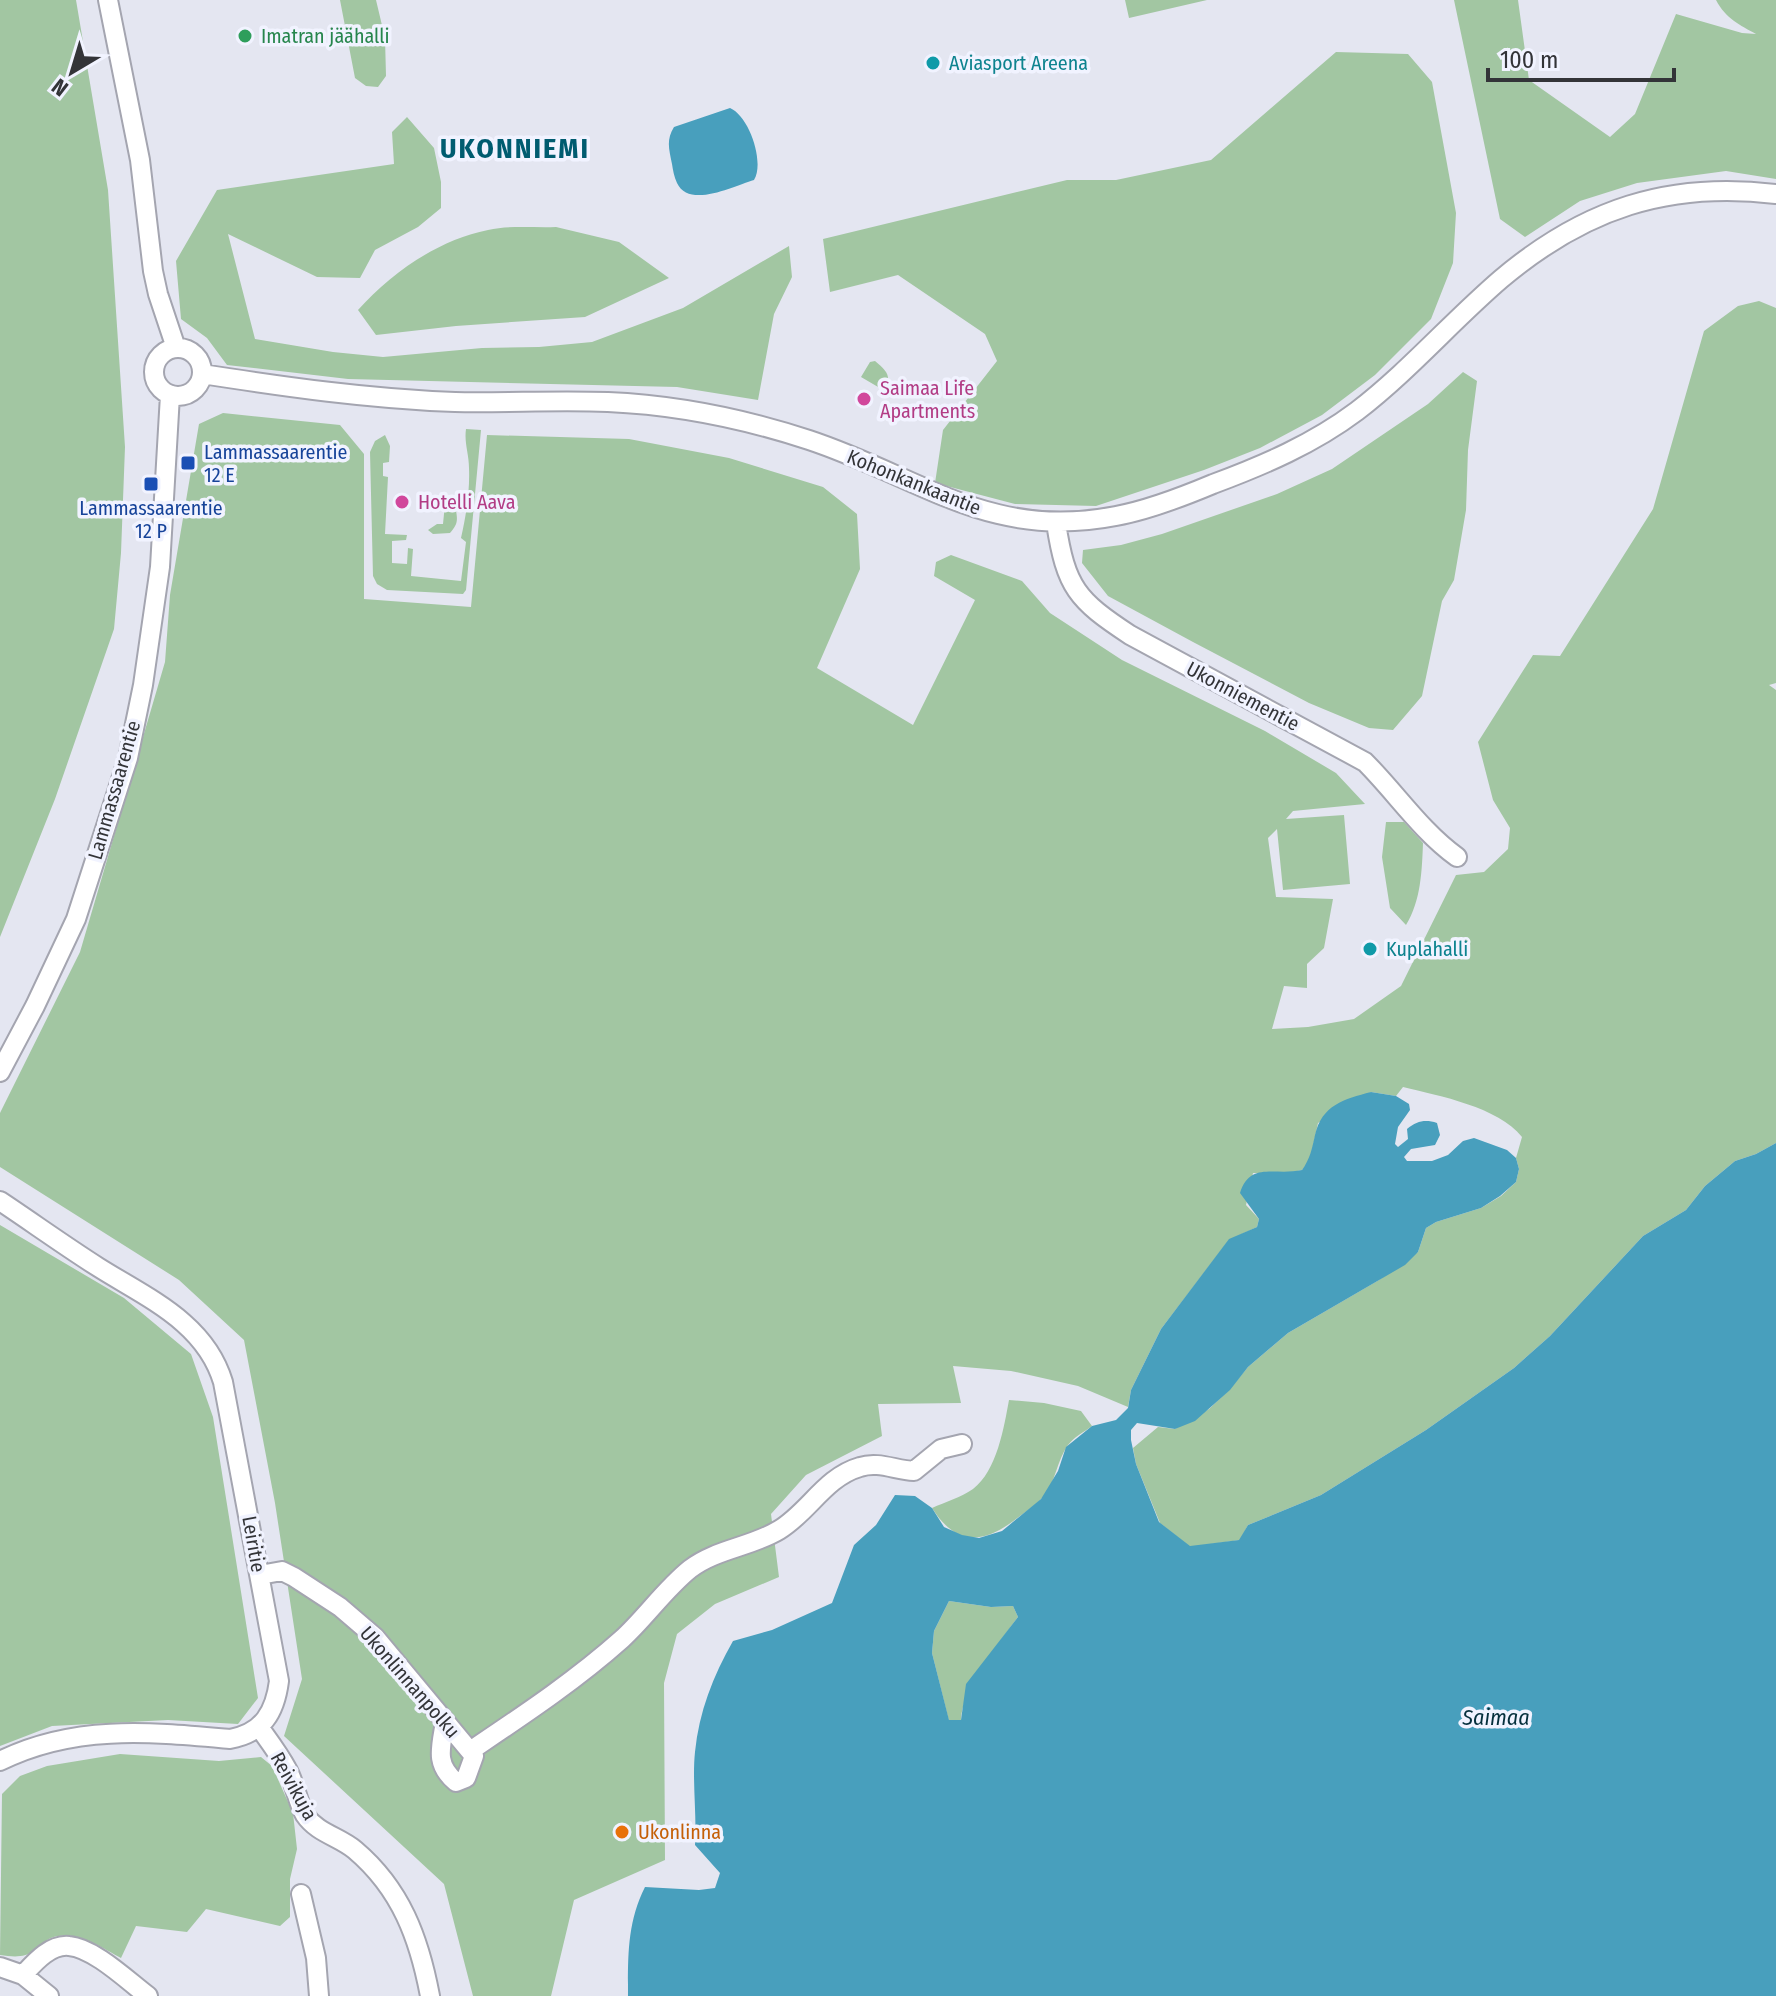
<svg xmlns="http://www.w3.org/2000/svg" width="1776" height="1996" font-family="'Fira Sans Condensed',sans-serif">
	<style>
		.green { fill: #a2c6a2 }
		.water { fill: #489fbd; fill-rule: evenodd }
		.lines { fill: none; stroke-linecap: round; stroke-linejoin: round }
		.minor-casing { stroke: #a4a5b0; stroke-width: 22 }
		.minor { stroke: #fff; stroke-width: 18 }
		.leisure-dot { fill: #2e9e5b; stroke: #f1f3ff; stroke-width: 3 }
		.culture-dot { fill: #0f9aa8; stroke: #f1f3ff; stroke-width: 3 }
		.hotel-dot { fill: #d1479c; stroke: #f1f3ff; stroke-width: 3 }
		.transit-dot { fill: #1a4fb4; stroke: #f1f3ff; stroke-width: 3 }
		.food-dot { fill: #e8710a; stroke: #f1f3ff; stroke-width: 3 }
		.labels { text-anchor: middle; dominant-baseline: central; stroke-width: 7; stroke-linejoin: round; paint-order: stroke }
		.leisure-label { font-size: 20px; fill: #27864d; stroke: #f1f3ff; text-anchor: start }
		.culture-label { font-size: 20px; fill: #0d838f; stroke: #f1f3ff; text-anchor: start }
		.hotel-label { font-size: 20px; fill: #b23c85; stroke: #f1f3ff; text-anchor: start }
		.transit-label { font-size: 20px; fill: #164399; stroke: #f1f3ff; text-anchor: start }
		.street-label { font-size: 20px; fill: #333438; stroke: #f1f3ff }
		.food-label { font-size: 20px; fill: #c56008; stroke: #f1f3ff; text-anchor: start }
		.water-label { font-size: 22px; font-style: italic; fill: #06303d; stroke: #f1f3ff }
		.district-label { font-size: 28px; font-weight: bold; letter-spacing: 2px; fill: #005c70; stroke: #f1f3ff }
	</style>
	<rect width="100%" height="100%" fill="#e4e6f1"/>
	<!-- green -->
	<path class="green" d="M 0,0 L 76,0 L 108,190 L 125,447 L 121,553 L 114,629 L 55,799 L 0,937 Z
		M 340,0 L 376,0 L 385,38 L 386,76 L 378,87 L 366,86 L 355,78 Z
		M 1125,0 L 1207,0 L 1129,18 Z
		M 1454,0 L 1518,0 L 1529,80 L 1610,137 L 1635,114 L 1676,14 L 1742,33 L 1756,34 C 1740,25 1726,19 1716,0 L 1776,0 L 1776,179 L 1726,171 L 1637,183 L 1580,201 L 1525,237 L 1500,219 Z
		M 1336,52 L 1408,54 L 1432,82 L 1456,213 L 1453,263 L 1431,319 L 1375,375 L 1322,415 L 1260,448 L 1204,470 L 1096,506 L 1015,504 L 935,483 L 943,430 L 997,361 L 985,334 L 898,275 L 830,292 L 823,239 L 1067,180 L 1116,180 L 1211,160 Z
		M 407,117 L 434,148 L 441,182 L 441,208 L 418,227 L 375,250 L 360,278 L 317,277 L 228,234 L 255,339 L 333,352 L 383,357 L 482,348 L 539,347 L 592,342 L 683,308 L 789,246 L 792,277 L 774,314 L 758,400 L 677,387 L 348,379 L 227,365 L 207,338 L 181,319 L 176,261 L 217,190 L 394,164 L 392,132 Z
		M 556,227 L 619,242 L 669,278 L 585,317 L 456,326 L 376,335 L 358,310 C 391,273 438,240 488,230 C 509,225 535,228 556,227 Z
		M 1759,301 L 1776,308 L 1776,683 L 1769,685 L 1776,690 L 1776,1143 L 1756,1154 L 1735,1161 L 1705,1186 L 1686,1210 L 1643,1236 L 1550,1336 L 1514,1368 L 1426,1430 L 1321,1495 L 1248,1525 L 1240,1540 L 1190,1547 L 1160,1523 L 1136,1464 L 1133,1448 L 1158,1427 L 1175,1429 L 1209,1409 L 1229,1390 L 1248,1367 L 1288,1333 L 1379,1280 L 1418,1252 L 1426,1228 L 1436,1222 L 1481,1208 L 1501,1196 L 1516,1182 L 1519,1169 L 1516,1158 L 1522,1137 C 1498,1107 1440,1096 1403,1087 L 1396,1096 L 1371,1092 L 1318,1123 L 1310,1160 L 1302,1170 L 1288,1173 L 1253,1173 L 1246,1205 L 1259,1219 L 1257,1227 L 1229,1240 L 1161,1329 L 1131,1390 L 1128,1407 L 1078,1386 L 1011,1371 L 953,1366 L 961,1403 L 878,1404 L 882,1436 L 806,1475 L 771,1514 L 779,1577 L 715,1604 L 677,1634 L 664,1683 L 665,1860 L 574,1900 L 551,1996 L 473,1996 L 444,1884 L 284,1736 L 302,1679 L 275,1503 L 244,1340 L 179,1280 L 0,1167 L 0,1113 L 80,952 L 165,662 L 170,595 L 199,424 L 223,413 L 340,425 L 364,454 L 364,599 L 471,607 L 487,435 L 629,439 L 729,458 L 823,487 L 857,514 L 860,569 L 817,668 L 913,725 L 975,600 L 934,576 L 936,562 L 951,555 L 1022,581 L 1050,613 L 1122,660 L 1265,731 L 1336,773 L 1365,804 L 1293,811 L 1286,819 L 1344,815 L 1350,884 L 1283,890 L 1277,829 L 1268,838 L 1276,897 L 1333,899 L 1324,948 L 1307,964 L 1307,988 L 1284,986 L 1272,1029 L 1308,1027 L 1354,1019 L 1401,986 L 1456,875 L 1484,872 L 1508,849 L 1510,828 L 1493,800 L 1478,742 L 1533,655 L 1560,656 L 1653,509 L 1704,331 L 1738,306 Z
		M 875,361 C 887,371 892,376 885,391 L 861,377 L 870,362 Z
		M 1463,372 L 1477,381 L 1468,450 L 1466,510 L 1454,580 L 1442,601 L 1422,696 L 1393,730 L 1369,728 L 1309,703 L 1193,642 L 1108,596 L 1082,563 L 1083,550 L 1121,545 L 1162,534 L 1277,494 L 1332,469 L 1428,404 Z
		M 466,429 L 481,430 L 466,590 L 463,594 L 387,590 L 377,584 L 373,576 L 370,452 L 375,441 L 385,435 L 390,446 L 389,462 L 383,463 L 383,476 L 388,477 L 385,534 L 407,535 L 406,540 L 392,541 L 392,563 L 407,564 L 408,548 L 413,549 L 411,576 L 461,581 L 466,542 L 461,538 C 466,516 470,491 469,468 C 469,454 464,443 466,429 Z
		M 445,504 L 456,511 C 458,521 457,525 450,533 L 433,534 L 428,530 L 437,524 L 443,524 Z
		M 1386,822 L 1404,822 L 1423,843 C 1422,870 1421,901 1406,925 L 1390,908 L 1382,857 Z
		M 0,1225 L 124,1298 L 191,1354 L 213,1417 L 258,1698 L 238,1724 L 168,1720 L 52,1726 L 0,1746 Z
		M 1009,1400 L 1044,1403 L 1081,1411 L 1092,1426 C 1084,1432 1074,1437 1068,1445 C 1057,1460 1056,1481 1044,1496 C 1037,1504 1028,1510 1020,1516 C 986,1543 958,1549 932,1508 C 945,1502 962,1497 973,1489 C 997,1471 1004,1427 1009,1400 Z
		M 949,1601 L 991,1607 L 1013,1606 L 1018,1617 C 999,1643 962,1688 961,1720 L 949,1721 L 932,1653 L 934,1631 Z
		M 120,1754 L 219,1761 L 261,1757 L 272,1766 L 293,1813 L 297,1849 L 290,1879 L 290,1917 L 280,1926 L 206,1909 L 187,1932 L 136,1926 L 121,1958 C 100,1947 76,1929 51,1938 C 45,1940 41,1946 36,1950 C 24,1958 14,1957 0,1955 L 2,1794 L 20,1776 L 47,1766 Z"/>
	<!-- water -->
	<path class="water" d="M 730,108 C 749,116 765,162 754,180 C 734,186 689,209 677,183 C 674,177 673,170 672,164 C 669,149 666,140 674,127 Z
		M 1371,1092 L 1396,1096 L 1409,1104 L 1410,1110 L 1398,1127 L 1395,1144 L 1398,1147 L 1408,1139 L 1407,1129 C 1417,1121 1425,1119 1437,1123 L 1440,1135 L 1435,1145 L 1411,1149 L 1404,1157 L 1407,1161 L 1432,1161 L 1448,1155 L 1463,1141 L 1474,1138 L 1507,1150 L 1516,1158 L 1519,1169 L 1516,1182 L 1500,1196 L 1481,1208 L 1436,1222 L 1426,1228 L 1418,1252 L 1405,1265 L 1288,1333 L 1248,1367 L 1230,1390 L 1195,1421 L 1175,1429 L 1137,1423 L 1131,1430 L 1131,1440 L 1136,1464 L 1159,1522 L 1190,1546 L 1239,1540 L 1248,1525 L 1321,1495 L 1426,1430 L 1514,1368 L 1550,1336 L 1643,1236 L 1686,1210 L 1705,1186 L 1735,1161 L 1756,1154 L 1776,1143 L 1776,1996 L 628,1996 C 628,1957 627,1923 645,1887 L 699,1890 L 715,1888 L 720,1873 L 695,1845 C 697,1816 692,1780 695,1752 C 699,1712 713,1676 733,1641 L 772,1630 L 832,1603 L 854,1545 L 876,1525 L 895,1495 L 915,1496 L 932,1508 L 944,1527 L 962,1535 L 979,1538 L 1002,1531 L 1041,1499 L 1058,1471 L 1066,1447 L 1092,1426 L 1116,1420 L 1128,1408 L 1131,1390 L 1161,1329 L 1229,1239 L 1257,1227 L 1259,1219 L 1240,1193 C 1250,1161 1274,1176 1302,1170 C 1310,1159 1312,1149 1315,1135 C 1322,1105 1344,1099 1371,1092 ZM 949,1601 L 991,1607 L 1013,1606 L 1018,1617 L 966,1684 L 961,1720 L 949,1720 L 932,1653 L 934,1631 Z"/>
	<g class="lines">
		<!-- minor casing -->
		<g class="minor-casing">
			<path id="minor" d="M 108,0 L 140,160 L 153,271 L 158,294 L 176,348
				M154 372a24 24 0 1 1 48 0a24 24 0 1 1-48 0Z
				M 202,374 C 286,387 370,399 455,402 C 506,403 557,400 608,402 C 676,405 745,419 809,440 C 921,477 989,541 1116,516 C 1149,510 1182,497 1213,484 C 1264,465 1313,444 1357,411 C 1409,371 1451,322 1501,279 C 1584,209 1668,181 1776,194
				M 1056,523 C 1066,588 1077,600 1130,635 L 1365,762 C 1396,793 1421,831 1457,857
				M 0,1072 L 35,1006 L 76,919 L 128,758 L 143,685 L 160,567 L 170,395
				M 0,1201 C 33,1223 65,1246 98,1267 C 147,1298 205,1322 223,1382 L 279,1681 C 275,1712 263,1733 230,1739 C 151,1732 74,1724 0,1761
				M 260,1575 L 282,1571 L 294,1577 L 340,1607 L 375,1637 L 474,1756 L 466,1778 L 456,1782 C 434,1764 441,1747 445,1722
				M 259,1727 C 269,1741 279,1754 287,1769 C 295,1783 297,1801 305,1815 C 317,1833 340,1837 355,1850 C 401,1889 419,1938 430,1996
				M 470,1751 C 522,1716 575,1681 622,1639 C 646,1617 665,1589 690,1569 C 716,1549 751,1547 779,1530 C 809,1512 825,1477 860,1467 C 878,1461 895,1470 914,1471 L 941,1449 L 962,1444
				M 301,1894 L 316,1958 L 319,1996
				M 0,1967 L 23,1975 L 49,1996
				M 23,1975 C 34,1963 50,1944 69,1946 C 94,1948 128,1981 148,1996"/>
		</g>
		<!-- minor -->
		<use href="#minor" class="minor"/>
	</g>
	<!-- markers -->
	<circle class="leisure-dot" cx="245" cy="36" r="8"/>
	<g class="culture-dot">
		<circle cx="933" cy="63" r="8"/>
		<circle cx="1370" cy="949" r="8"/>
	</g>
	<g class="hotel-dot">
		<circle cx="864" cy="399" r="8"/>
		<circle cx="402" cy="502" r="8"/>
	</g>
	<g class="transit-dot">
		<rect x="180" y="455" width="16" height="16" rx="4"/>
		<rect x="143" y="476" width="16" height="16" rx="4"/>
	</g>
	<circle class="food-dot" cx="622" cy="1832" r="8"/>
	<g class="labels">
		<!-- leisure labels -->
		<g class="leisure-label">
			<text x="261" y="36">Imatran jäähalli</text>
		</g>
		<!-- culture labels -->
		<g class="culture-label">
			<text x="949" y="63">Aviasport Areena</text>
			<text x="1386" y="949">Kuplahalli</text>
		</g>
		<!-- hotel labels -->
		<g class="hotel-label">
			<text x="880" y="388">Saimaa Life<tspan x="880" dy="23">Apartments</tspan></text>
			<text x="418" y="502">Hotelli Aava</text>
		</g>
		<!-- transit labels -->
		<g class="transit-label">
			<text x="204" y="452">Lammassaarentie<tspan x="204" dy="23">12 E</tspan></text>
			<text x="151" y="508" text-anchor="middle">Lammassaarentie<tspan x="151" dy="23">12 P</tspan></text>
		</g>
		<!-- street labels -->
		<g class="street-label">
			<text transform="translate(914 482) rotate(22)">Kohonkankaantie</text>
			<text transform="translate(1243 696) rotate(28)">Ukonniementie</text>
			<text transform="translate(114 790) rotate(-74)">Lammassaarentie</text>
			<text transform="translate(254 1544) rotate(80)">Leiritie</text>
			<text transform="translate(410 1682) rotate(49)">Ukonlinnanpolku</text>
			<text transform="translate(294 1786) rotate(61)">Reivikuja</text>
		</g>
		<!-- food labels -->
		<g class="food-label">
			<text x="638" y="1832">Ukonlinna</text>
		</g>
		<!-- water labels -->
		<g class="water-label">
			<text x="1496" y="1717">Saimaa</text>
		</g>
		<!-- district labels -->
		<g class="district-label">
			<text x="515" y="148">UKONNIEMI</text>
		</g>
	</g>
	<!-- north arrow -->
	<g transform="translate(72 72) rotate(218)" stroke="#f1f3ff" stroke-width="6" paint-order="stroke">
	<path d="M0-6L14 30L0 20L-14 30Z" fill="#333438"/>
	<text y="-12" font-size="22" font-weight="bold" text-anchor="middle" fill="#333438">N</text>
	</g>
	<!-- scale -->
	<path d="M1488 68v12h186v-12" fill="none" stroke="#333438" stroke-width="4"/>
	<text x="1500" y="68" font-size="24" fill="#333438" stroke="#f1f3ff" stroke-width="6" paint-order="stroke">100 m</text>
</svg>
